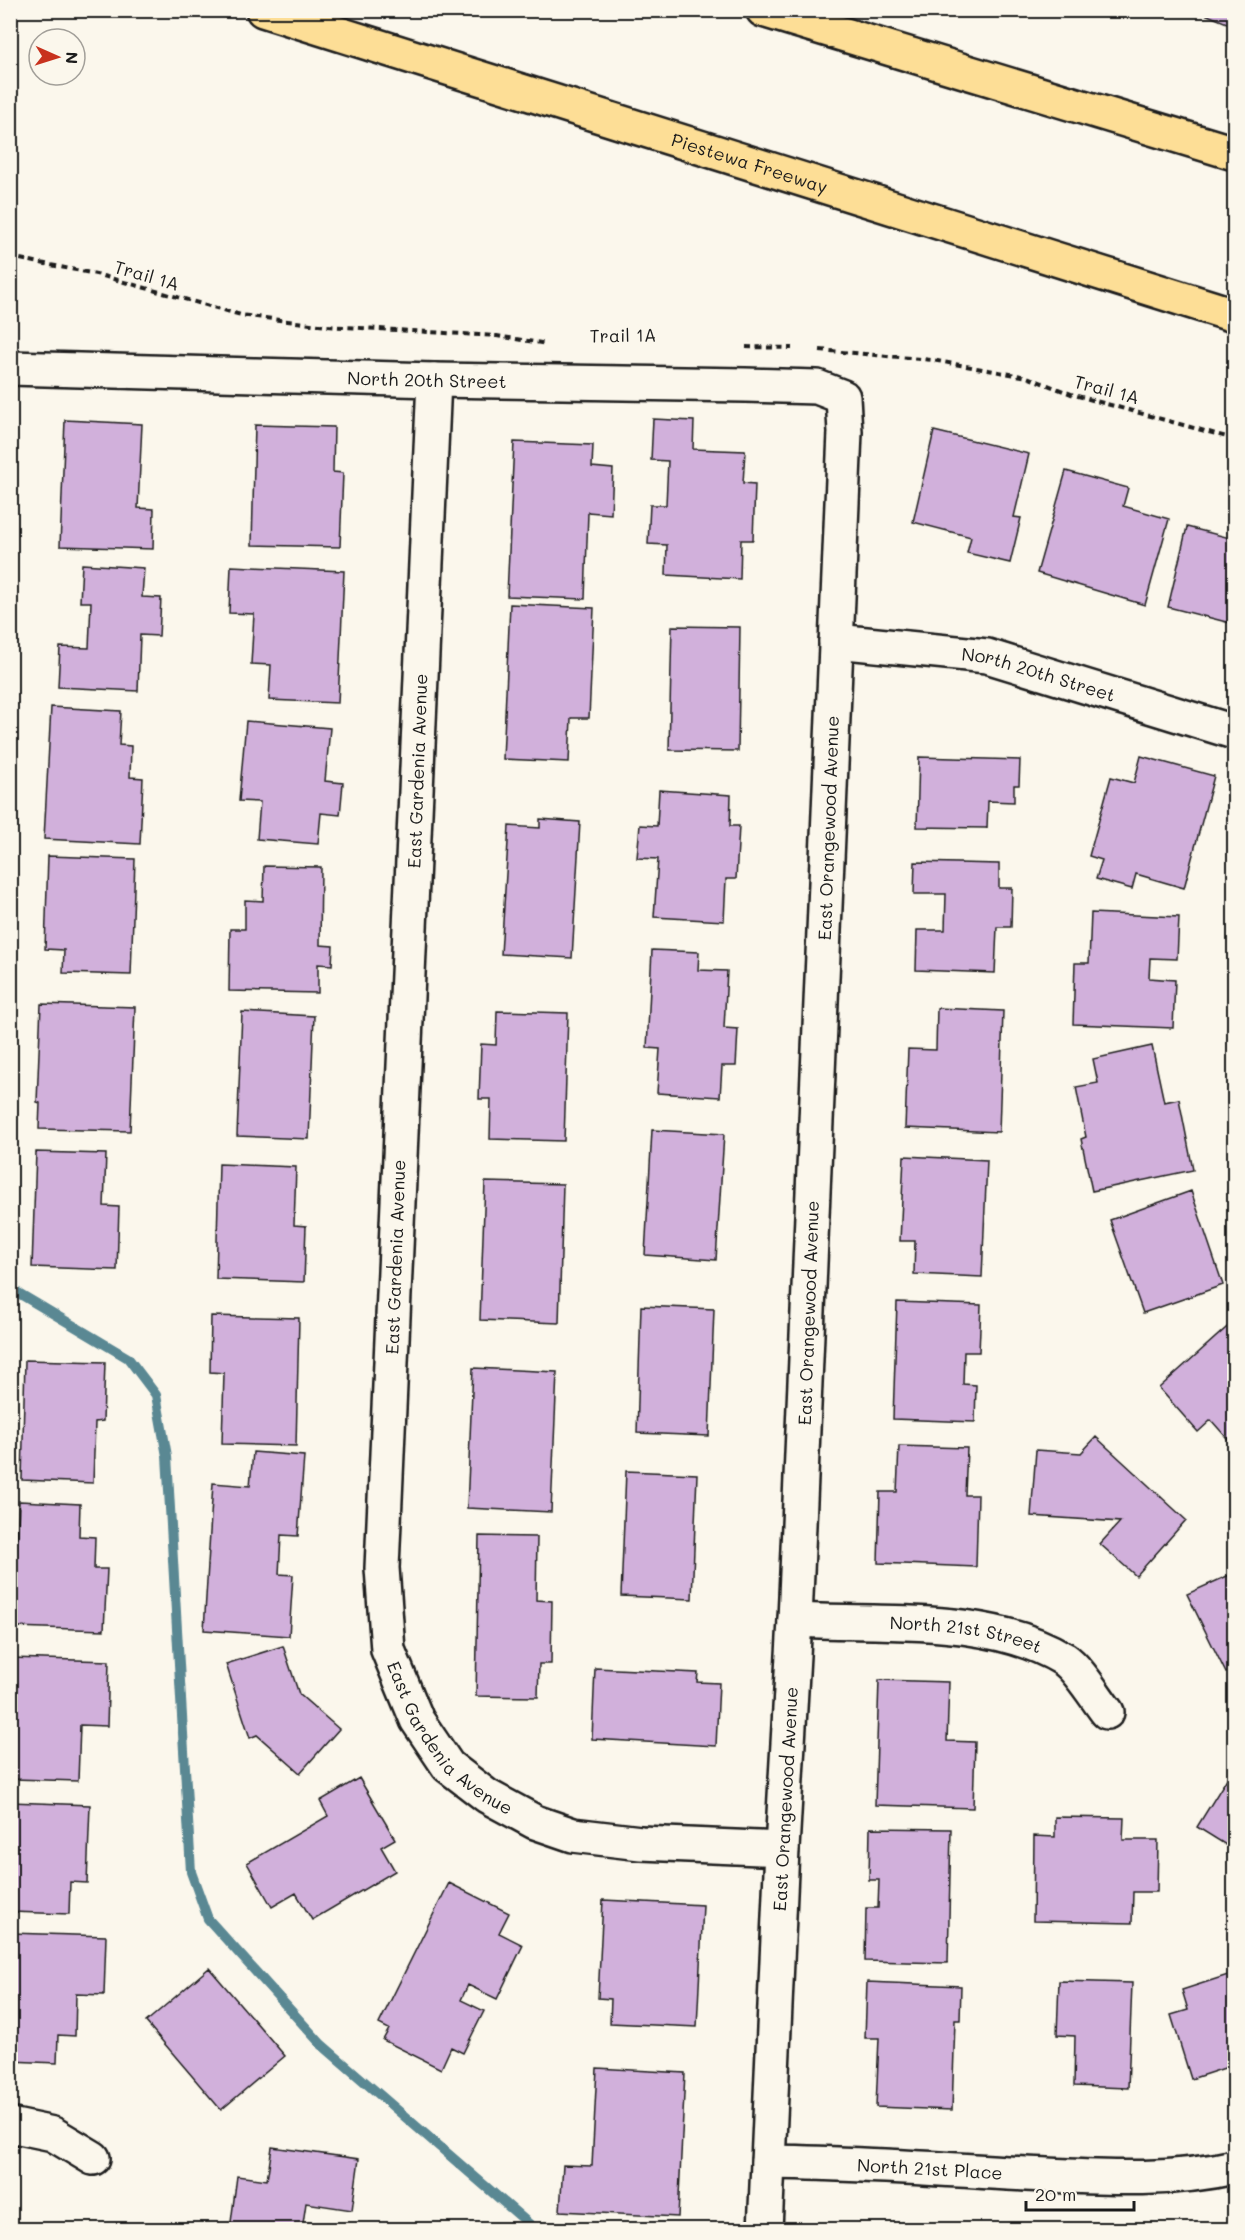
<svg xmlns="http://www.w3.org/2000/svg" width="1245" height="2240" font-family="Mali,sans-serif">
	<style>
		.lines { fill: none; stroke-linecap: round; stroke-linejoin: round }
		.stream { stroke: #5a8893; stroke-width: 10 }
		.building { fill: #d1b0db; stroke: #1c1c1c; stroke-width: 1.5 }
		.street-casing { stroke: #1c1c1c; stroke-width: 38 }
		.highway-casing { stroke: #1c1c1c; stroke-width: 38 }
		.path { stroke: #1c1c1c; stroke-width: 4; stroke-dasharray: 6 4.5; stroke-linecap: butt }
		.street { stroke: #fbf7ec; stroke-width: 33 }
		.highway { stroke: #fdde96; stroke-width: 33 }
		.labels { text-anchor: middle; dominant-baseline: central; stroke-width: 6; stroke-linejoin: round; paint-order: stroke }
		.street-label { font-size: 18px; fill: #1c1c1c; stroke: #fbf7ec }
	</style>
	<rect width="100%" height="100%" fill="#fbf7ec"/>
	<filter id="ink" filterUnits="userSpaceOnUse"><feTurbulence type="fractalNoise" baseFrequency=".0167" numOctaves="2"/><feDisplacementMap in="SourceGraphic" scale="12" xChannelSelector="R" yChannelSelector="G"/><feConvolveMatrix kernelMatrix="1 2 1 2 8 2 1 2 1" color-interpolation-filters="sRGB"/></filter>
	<g filter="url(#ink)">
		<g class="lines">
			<!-- stream -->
			<path class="stream" d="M 10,1288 L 128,1358 L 156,1395 L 167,1456 L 191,1872 L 208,1919 L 321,2044 L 536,2230"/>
		</g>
		<!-- building -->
		<path class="building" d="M 1206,10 L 1234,10 L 1234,26 L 1205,14 Z
			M 653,419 L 694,421 L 693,449 L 745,451 L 743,483 L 755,484 L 753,540 L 741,540 L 740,579 L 666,575 L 667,545 L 648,544 L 650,505 L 666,505 L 668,461 L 651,460 Z
			M 65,420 L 142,424 L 138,508 L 154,509 L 153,549 L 60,546 Z
			M 255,425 L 334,427 L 333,472 L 343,473 L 340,547 L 252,545 Z
			M 934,431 L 1029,454 L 1014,517 L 1021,518 L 1010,563 L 967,553 L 971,537 L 913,522 Z
			M 514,442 L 593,445 L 592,467 L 613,469 L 611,514 L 588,512 L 585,599 L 507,596 Z
			M 1066,471 L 1128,488 L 1123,506 L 1169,519 L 1145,605 L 1037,573 Z
			M 1187,527 L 1234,539 L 1234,624 L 1168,607 Z
			M 82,564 L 144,568 L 142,597 L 161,598 L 159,636 L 140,635 L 138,691 L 58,687 L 60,647 L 89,648 L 91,602 L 80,602 Z
			M 231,566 L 344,571 L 338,703 L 269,700 L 271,665 L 251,664 L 254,614 L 229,613 Z
			M 510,604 L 594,608 L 589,718 L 571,718 L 569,762 L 503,759 Z
			M 672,626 L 740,627 L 738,751 L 669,750 Z
			M 51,707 L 121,711 L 119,745 L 131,746 L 130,777 L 143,778 L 140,844 L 44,839 Z
			M 246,721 L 330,728 L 325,781 L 343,783 L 340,815 L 321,813 L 318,844 L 257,839 L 260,802 L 239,801 Z
			M 1141,756 L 1214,776 L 1184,888 L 1136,874 L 1132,889 L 1096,879 L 1102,860 L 1089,856 L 1111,777 L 1134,783 Z
			M 919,757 L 1020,760 L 1019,785 L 1014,785 L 1014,802 L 988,801 L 987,828 L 917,827 Z
			M 659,790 L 731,795 L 730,826 L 739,826 L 736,879 L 726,879 L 724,921 L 654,917 L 658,859 L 637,858 L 640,825 L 657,826 Z
			M 540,819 L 580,822 L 572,958 L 501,954 L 509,826 L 540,828 Z
			M 48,856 L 135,859 L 131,975 L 63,973 L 64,950 L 45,949 Z
			M 915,862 L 999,864 L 999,888 L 1012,888 L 1011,927 L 997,927 L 995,973 L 916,970 L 917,930 L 945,930 L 946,894 L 914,894 Z
			M 264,866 L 321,867 L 320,945 L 333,946 L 332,965 L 318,964 L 318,993 L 229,991 L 230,929 L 245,929 L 245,900 L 263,901 Z
			M 1091,913 L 1179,917 L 1177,959 L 1150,958 L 1149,978 L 1175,980 L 1173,1028 L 1073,1024 L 1075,963 L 1089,963 Z
			M 652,950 L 699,952 L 698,970 L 727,971 L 724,1028 L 738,1029 L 736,1066 L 722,1066 L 720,1097 L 657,1093 L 660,1049 L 647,1048 Z
			M 41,1004 L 135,1007 L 130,1131 L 39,1129 L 40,1103 L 37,1102 Z
			M 937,1008 L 1003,1011 L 999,1132 L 905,1128 L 908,1049 L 936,1050 Z
			M 497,1011 L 568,1013 L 564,1141 L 490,1139 L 491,1099 L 479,1099 L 481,1044 L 496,1045 Z
			M 242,1012 L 314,1016 L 309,1139 L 237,1136 Z
			M 1152,1046 L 1164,1102 L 1179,1099 L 1193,1170 L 1092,1191 L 1081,1139 L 1086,1137 L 1076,1087 L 1098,1083 L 1093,1059 Z
			M 652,1130 L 724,1134 L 716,1260 L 645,1255 Z
			M 36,1152 L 106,1154 L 104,1206 L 119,1207 L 117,1270 L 32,1267 Z
			M 904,1156 L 987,1160 L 982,1277 L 914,1274 L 915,1241 L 900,1241 Z
			M 219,1164 L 296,1167 L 294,1225 L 306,1226 L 304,1282 L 216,1279 Z
			M 485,1182 L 563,1184 L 559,1323 L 480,1320 Z
			M 1191,1191 L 1223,1285 L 1143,1313 L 1110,1220 Z
			M 897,1302 L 981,1305 L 979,1352 L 964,1352 L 963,1384 L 976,1385 L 975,1422 L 893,1419 Z
			M 641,1306 L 714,1309 L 709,1436 L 637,1433 Z
			M 211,1316 L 299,1318 L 296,1446 L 222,1444 L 224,1373 L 210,1372 Z
			M 1234,1321 L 1234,1446 L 1211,1420 L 1198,1432 L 1159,1388 Z
			M 25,1360 L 105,1362 L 103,1421 L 95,1422 L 93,1483 L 22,1480 Z
			M 473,1368 L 557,1372 L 551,1512 L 467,1508 Z
			M 1096,1437 L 1186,1520 L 1136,1576 L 1100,1544 L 1120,1522 L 1031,1516 L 1036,1450 L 1081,1453 Z
			M 899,1446 L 967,1448 L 965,1495 L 978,1495 L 976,1567 L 878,1563 L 880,1492 L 897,1492 Z
			M 253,1452 L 304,1456 L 298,1536 L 281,1535 L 279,1574 L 293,1575 L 289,1636 L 204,1630 L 213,1483 L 250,1486 Z
			M 626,1471 L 697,1474 L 692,1599 L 621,1596 Z
			M 19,1501 L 80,1504 L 79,1536 L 95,1537 L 94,1569 L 107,1569 L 104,1630 L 14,1627 Z
			M 479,1536 L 537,1537 L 536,1600 L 552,1601 L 551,1664 L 539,1664 L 538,1697 L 476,1696 Z
			M 1234,1573 L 1234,1669 L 1226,1673 L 1187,1594 Z
			M 283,1646 L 299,1694 L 339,1729 L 300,1773 L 257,1735 L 250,1738 L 226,1664 Z
			M 10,1658 L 109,1661 L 107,1726 L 80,1725 L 78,1781 L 14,1779 L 16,1723 L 10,1723 Z
			M 595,1668 L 698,1673 L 697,1682 L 719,1683 L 716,1746 L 592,1739 Z
			M 879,1680 L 949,1682 L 947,1741 L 975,1742 L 973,1808 L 875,1805 Z
			M 1234,1767 L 1234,1850 L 1197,1827 Z
			M 359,1778 L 395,1839 L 381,1847 L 395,1871 L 312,1920 L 296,1893 L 272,1907 L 247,1863 L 328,1816 L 320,1801 Z
			M 10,1802 L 90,1805 L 87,1883 L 70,1882 L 69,1914 L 12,1912 L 13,1868 L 10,1868 Z
			M 1055,1817 L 1124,1818 L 1123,1840 L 1158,1840 L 1157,1892 L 1133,1892 L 1132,1923 L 1033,1921 L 1034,1836 L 1055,1837 Z
			M 870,1828 L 951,1829 L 948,1963 L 865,1961 L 866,1908 L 878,1908 L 879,1880 L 869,1880 Z
			M 449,1883 L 509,1913 L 499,1933 L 523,1945 L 497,1999 L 468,1985 L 461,2000 L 484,2011 L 463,2053 L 451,2047 L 441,2069 L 383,2040 L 389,2029 L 379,2024 Z
			M 603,1900 L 703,1905 L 697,2027 L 610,2023 L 611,1999 L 598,1998 Z
			M 10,1933 L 106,1936 L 104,1995 L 76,1994 L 75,2036 L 58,2035 L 57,2063 L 10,2061 Z
			M 209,1968 L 285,2056 L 221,2110 L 146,2022 Z
			M 1234,1973 L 1234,2065 L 1191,2079 L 1171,2015 L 1188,2010 L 1182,1990 Z
			M 1059,1981 L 1132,1983 L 1128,2088 L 1074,2086 L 1075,2036 L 1057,2035 Z
			M 867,1982 L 961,1986 L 960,2020 L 955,2020 L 952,2110 L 876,2107 L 879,2038 L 865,2038 Z
			M 597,2068 L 685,2073 L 678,2217 L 560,2211 L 563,2165 L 592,2166 Z
			M 272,2147 L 359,2159 L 352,2210 L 306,2203 L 302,2230 L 230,2230 L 237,2176 L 267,2180 Z"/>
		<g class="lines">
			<!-- street casing -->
			<g class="street-casing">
				<g id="street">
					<path id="s1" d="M 10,368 L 434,380 L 745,385 L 817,387 L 843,397 L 845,432 L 795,1620 L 782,1849 L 765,2230"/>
					<path id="s2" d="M 434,380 L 382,1568 L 388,1650 L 417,1720 L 448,1766 L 487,1796 L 535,1822 L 573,1835 L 641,1843 L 782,1849"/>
					<path id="s3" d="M 836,641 L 987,656 L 1234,732"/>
					<path id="s4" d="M 795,1620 C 881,1625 988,1613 1064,1659 C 1078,1668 1096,1698 1107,1712"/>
					<path d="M 10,2125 L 53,2134 L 93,2158"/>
					<path id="s5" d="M 768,2162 C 854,2163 940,2169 1026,2174 C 1096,2177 1166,2183 1234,2167"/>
				</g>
			</g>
			<!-- highway casing -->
			<g class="highway-casing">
				<g id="highway">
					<path id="s6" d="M 263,10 L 1234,315"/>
					<path d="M 763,10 L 1234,153"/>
				</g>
			</g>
			<!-- path -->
			<path class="path" d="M 10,257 L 96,274 L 241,315 L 327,326 L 497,336 L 547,344
				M 746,347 L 792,348
				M 820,350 L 932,360 L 1027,377 L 1074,395 L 1234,439"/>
			<!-- street -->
			<use href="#street" class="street"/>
			<!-- highway -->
			<use href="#highway" class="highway"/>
		</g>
	</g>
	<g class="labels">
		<!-- street labels -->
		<g class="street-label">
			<text stroke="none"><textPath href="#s6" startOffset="510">Piestewa Freeway</textPath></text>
			<text transform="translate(147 275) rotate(16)">Trail 1A</text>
			<text transform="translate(623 335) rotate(-1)">Trail 1A</text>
			<text stroke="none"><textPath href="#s1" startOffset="417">North 20th Street</textPath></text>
			<text transform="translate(1107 389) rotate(15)">Trail 1A</text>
			<text stroke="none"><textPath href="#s3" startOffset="206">North 20th Street</textPath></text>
			<text transform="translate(417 771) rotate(-88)">East Gardenia Avenue</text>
			<text transform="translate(828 828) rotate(-88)">East Orangewood Avenue</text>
			<text transform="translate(395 1257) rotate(-88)">East Gardenia Avenue</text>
			<text transform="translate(808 1313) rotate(-88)">East Orangewood Avenue</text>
			<text stroke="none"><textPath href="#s4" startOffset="172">North 21st Street</textPath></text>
			<text stroke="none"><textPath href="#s2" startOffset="1382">East Gardenia Avenue</textPath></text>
			<text transform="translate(785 1799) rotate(-87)">East Orangewood Avenue</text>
			<text stroke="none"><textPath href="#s5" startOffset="162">North 21st Place</textPath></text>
		</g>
	</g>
	<!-- margin -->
	<rect width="1245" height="2240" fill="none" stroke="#fbf7ec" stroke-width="36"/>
	<rect x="18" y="18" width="1209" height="2204" fill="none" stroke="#1c1c1c" stroke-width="2" filter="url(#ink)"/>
	<!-- north arrow -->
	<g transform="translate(57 57) rotate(93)"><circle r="28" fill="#fbf7ec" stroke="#a29f99" stroke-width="1.5"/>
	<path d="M0-4.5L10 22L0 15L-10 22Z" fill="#c8321e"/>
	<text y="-9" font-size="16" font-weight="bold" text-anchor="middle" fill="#1c1c1c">N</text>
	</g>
	<!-- scale -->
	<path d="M1026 2201v9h108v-9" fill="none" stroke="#1c1c1c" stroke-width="3"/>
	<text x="1035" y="2201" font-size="18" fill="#1c1c1c" stroke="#fbf7ec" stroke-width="4.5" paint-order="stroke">20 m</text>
</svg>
